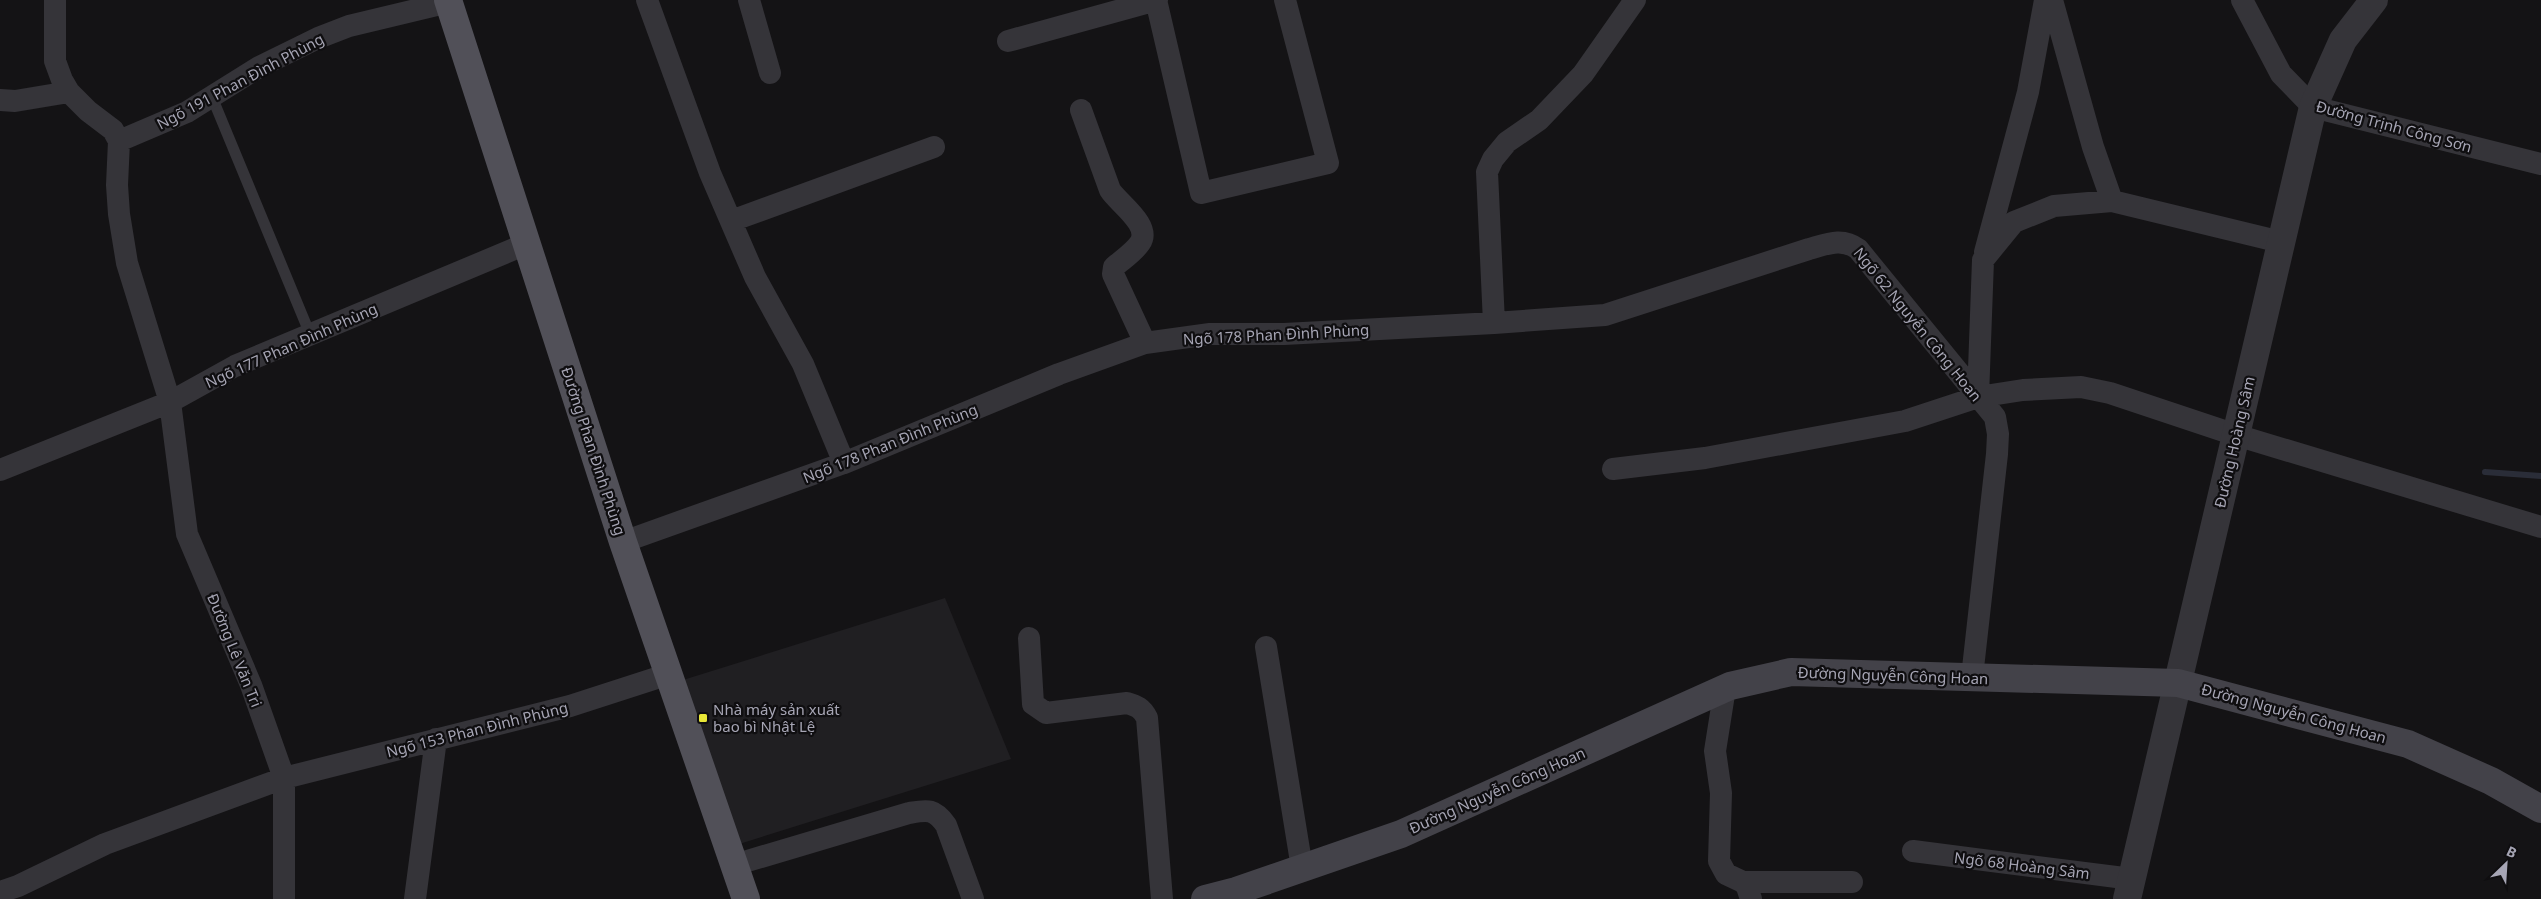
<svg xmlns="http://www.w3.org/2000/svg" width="2541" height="899" font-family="'Noto Sans',sans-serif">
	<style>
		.built { fill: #201f22 }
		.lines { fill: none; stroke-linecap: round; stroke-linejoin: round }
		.stream { stroke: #2a2d38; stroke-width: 6 }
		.service { stroke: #353439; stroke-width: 11 }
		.minor { stroke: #353439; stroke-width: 22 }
		.tertiary { stroke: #353439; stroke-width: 28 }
		.secondary { stroke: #434249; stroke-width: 28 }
		.primary { stroke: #515058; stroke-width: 28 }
		.poi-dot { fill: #e9e737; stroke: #0f0e10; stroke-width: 2 }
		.labels { text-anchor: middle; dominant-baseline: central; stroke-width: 4.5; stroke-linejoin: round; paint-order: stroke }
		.street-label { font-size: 15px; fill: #a6a5b4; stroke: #0f0e10 }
		.poi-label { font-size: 15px; fill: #a6a5b4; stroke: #0f0e10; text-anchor: start }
	</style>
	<rect width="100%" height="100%" fill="#141315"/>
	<!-- built -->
	<path class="built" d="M 945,598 L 1011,759 L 736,845 L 683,680 Z"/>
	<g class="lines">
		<!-- stream -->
		<path class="stream" d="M 2485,472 L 2541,476"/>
		<!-- service -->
		<path class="service" d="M 212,97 L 310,334"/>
		<!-- minor -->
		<path class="minor" d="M 55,0 L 55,61 L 62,80 L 69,92 L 88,111 L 113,130 L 119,141 L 117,185 L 119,214 L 127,263 L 170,402 L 187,534 L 251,685 L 284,778 L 284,899
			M 647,0 L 710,173 L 755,277 L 803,364 L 844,463
			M 749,0 L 770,73
			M 1156,0 L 1201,193 L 1328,163 L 1285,0
			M 2052,0 L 2093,147 L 2112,201
			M 2242,0 L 2281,74 L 2313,107 L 2541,164
			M 1008,41 L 1157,0
			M 0,100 L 15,101 L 69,92
			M 1081,110 L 1110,190 C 1118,203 1152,225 1140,243 C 1134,252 1122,260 1114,267 L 1113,274 L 1145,343
			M 119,141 L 187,112 L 259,67 L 318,38 L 349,26 L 449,2
			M 731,221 L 934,147
			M 1985,252 L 2028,92 L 2045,0
			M 1494,323 L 1605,315 L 1809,249 C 1827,244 1842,237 1858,249 L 1995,417 L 1998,434 L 1997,454 L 1972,677
			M 1978,397 L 1983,260 L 2014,222 L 2054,206 L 2112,201 L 2281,242
			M 1613,469 L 1705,458 L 1905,421 L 1978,397 L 2023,390 L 2081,387 L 2110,393 L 2236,435 L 2541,527
			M 0,470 L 170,402 L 235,366 L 526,244
			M 623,542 L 844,463 L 1059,374 L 1145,343 L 1210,334 L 1284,334 L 1494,323 L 1487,172 L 1493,159 L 1507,142 L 1539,120 L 1583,74 L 1635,0
			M 1029,638 L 1033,704 L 1046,713 L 1127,703 C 1137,706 1142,708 1147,718 L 1162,899
			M 1266,647 L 1302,868
			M 1725,688 L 1715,751 L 1721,793 L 1719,861 L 1726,874 L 1743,882 L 1747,887 L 1751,899
			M 1913,851 L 2132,879
			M 734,865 L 909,813 C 927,810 934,808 946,825 L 973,899
			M 1743,882 L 1852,882
			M 0,892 L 18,886 L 105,844 L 284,778 L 570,706 L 669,674
			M 415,899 L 436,739"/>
		<!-- tertiary -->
		<path class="tertiary" d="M 2127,899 L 2313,107 L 2343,40 L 2374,0"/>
		<!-- secondary -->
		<path class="secondary" d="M 1205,899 L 1236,891 L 1401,834 L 1730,686 L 1791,672 L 2178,683 L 2408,744 L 2491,781 L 2541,809"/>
		<!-- primary -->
		<path class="primary" d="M 448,0 L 623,542 L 746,899"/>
	</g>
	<!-- markers -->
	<rect class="poi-dot" x="698" y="713" width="10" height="10" rx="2.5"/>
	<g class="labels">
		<!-- street labels -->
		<g class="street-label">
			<text transform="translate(240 81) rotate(-28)">Ngõ 191 Phan Đình Phùng</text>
			<text transform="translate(2394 126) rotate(15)">Đường Trịnh Công Sơn</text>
			<text transform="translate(1918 324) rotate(51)">Ngõ 62 Nguyễn Công Hoan</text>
			<text transform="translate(1276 334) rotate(-3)">Ngõ 178 Phan Đình Phùng</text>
			<text transform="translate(291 345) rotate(-24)">Ngõ 177 Phan Đình Phùng</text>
			<text transform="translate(2234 442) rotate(-77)">Đường Hoàng Sâm</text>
			<text transform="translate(890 443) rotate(-22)">Ngõ 178 Phan Đình Phùng</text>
			<text transform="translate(594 451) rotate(72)">Đường Phan Đình Phùng</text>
			<text transform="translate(235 650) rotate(68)">Đường Lê Văn Tri</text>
			<text transform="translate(1893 675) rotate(2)">Đường Nguyễn Công Hoan</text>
			<text transform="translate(2294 713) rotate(15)">Đường Nguyễn Công Hoan</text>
			<text transform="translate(477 729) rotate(-14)">Ngõ 153 Phan Đình Phùng</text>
			<text transform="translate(1497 790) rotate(-24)">Đường Nguyễn Công Hoan</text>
			<text transform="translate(2022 865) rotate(7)">Ngõ 68 Hoàng Sâm</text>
		</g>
		<!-- poi labels -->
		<g class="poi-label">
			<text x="713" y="709">Nhà máy sản xuất<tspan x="713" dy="17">bao bì Nhật Lệ</tspan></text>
		</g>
	</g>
	<!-- north arrow -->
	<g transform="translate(2506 864) rotate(25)" stroke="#0f0e10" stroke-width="4" paint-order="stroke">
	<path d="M0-4L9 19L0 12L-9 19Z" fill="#a6a5b4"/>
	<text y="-8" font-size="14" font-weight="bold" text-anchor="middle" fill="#a6a5b4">B</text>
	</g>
</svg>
